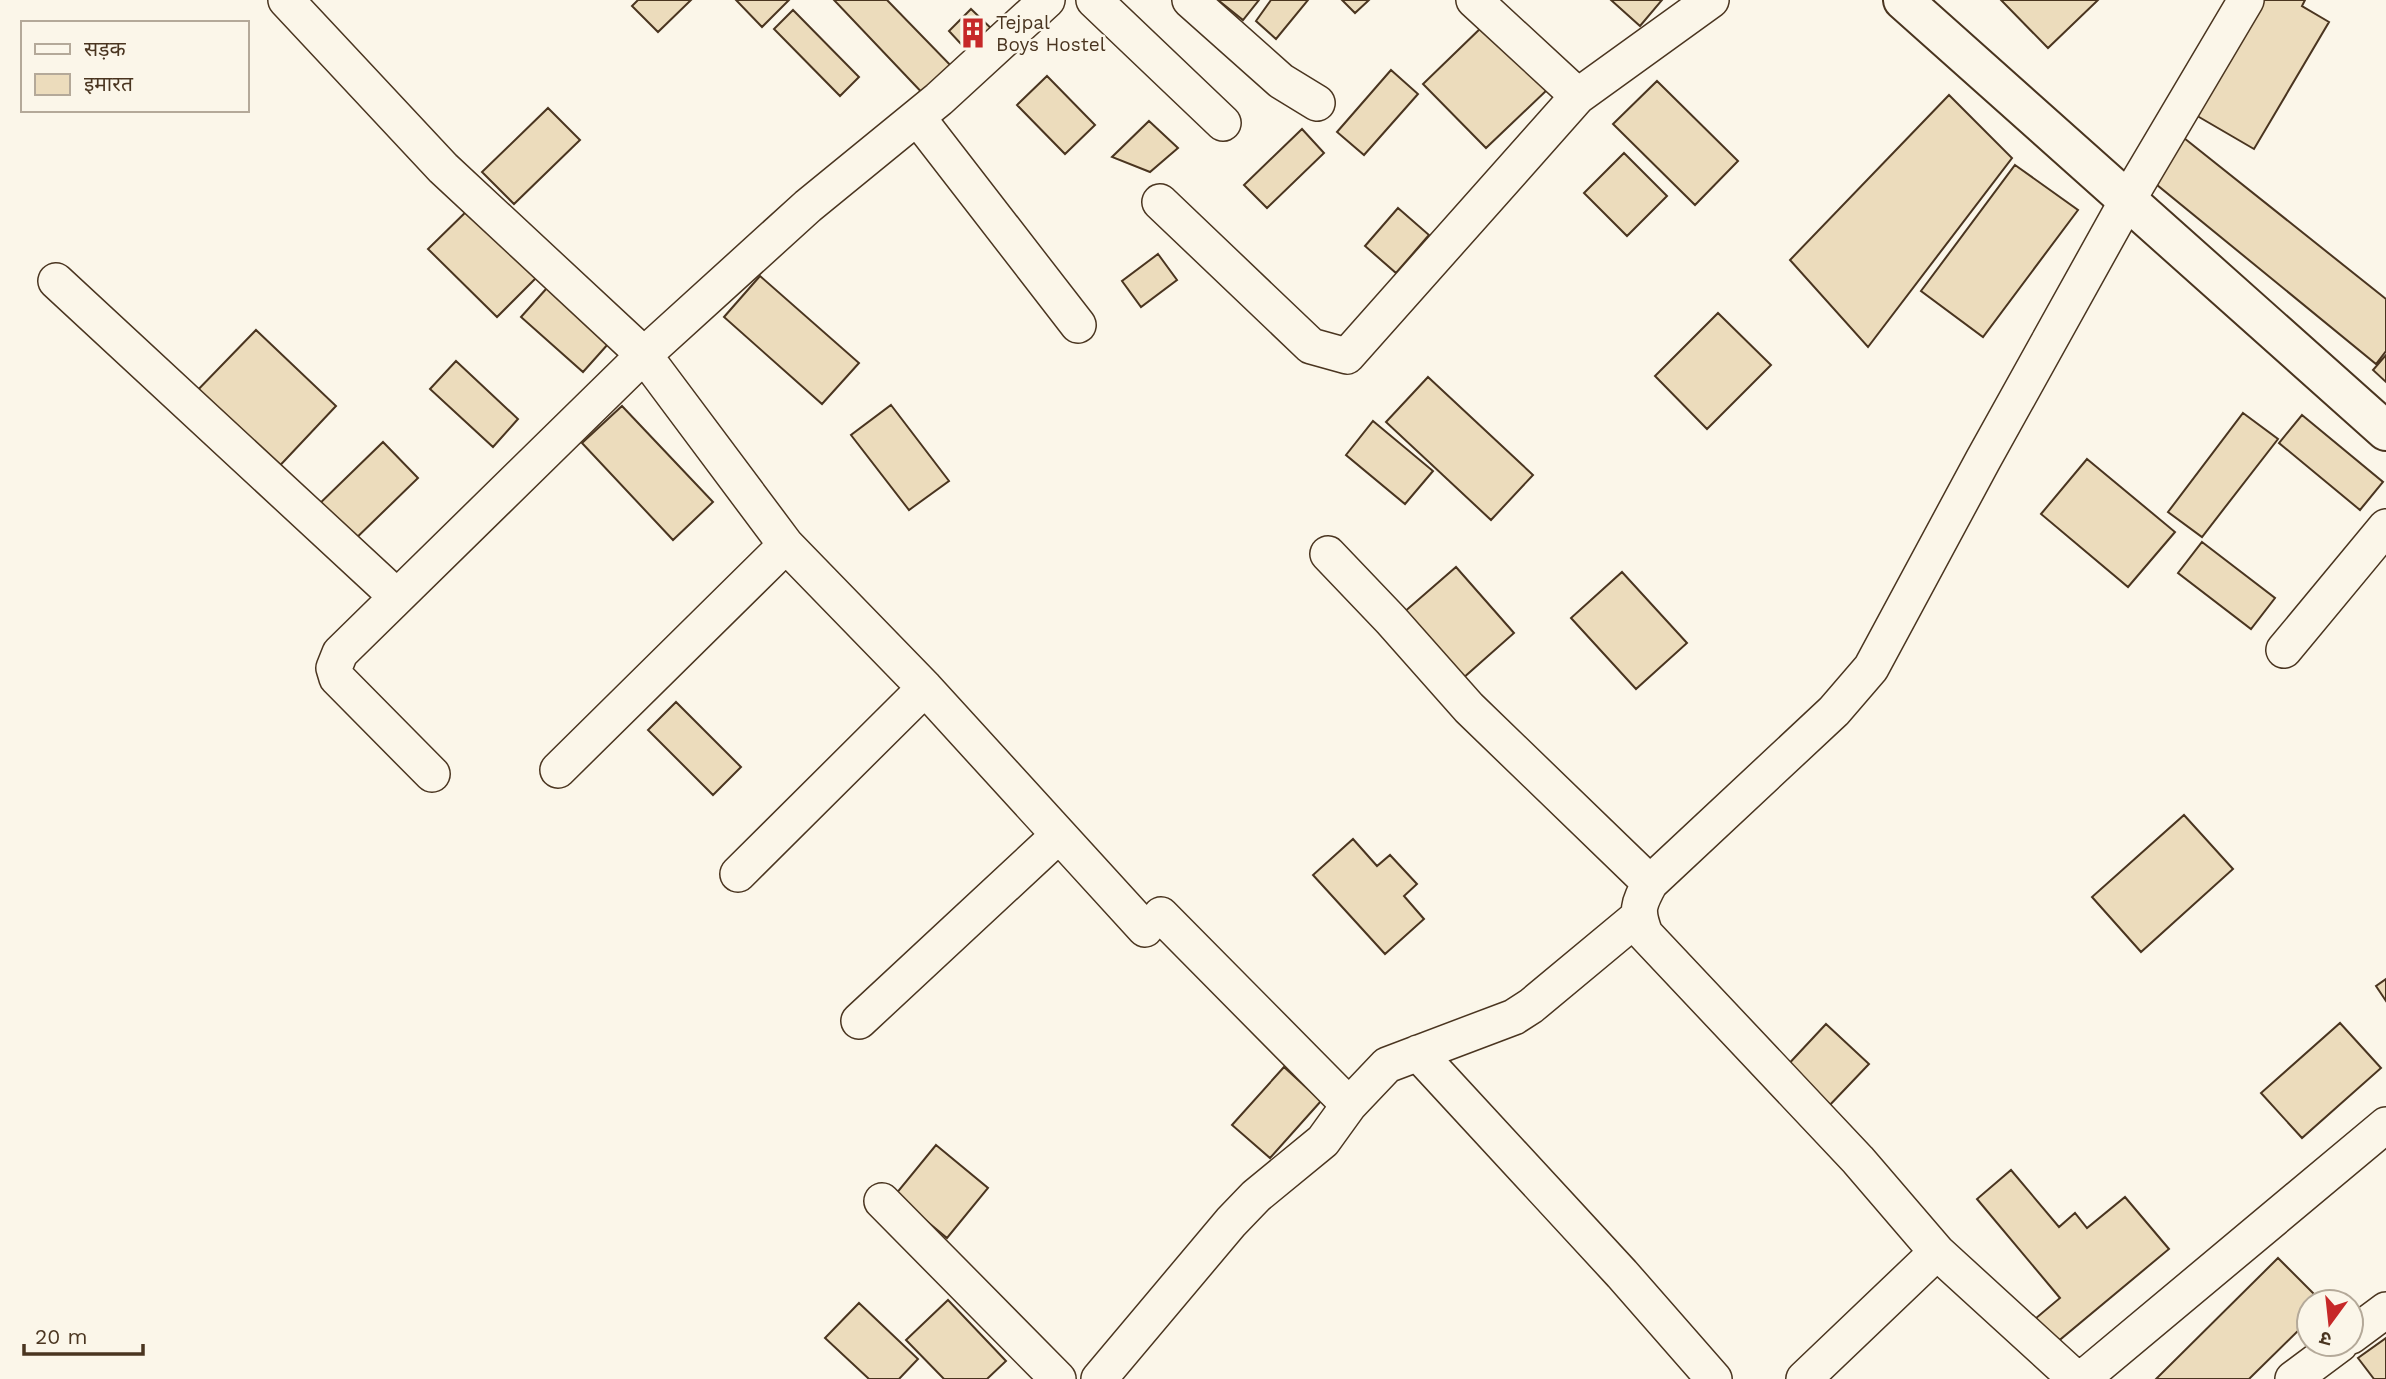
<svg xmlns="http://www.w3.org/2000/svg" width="2386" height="1379" font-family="'Work Sans','Noto Sans Devanagari',sans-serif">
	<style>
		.building { fill: #ecdcbc; stroke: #4a3520; stroke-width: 2 }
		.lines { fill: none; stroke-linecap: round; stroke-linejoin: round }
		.minor-casing { stroke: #4a3520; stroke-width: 38 }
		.tertiary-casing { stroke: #4a3520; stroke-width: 42 }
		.minor { stroke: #fbf6e9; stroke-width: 35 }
		.tertiary { stroke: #fbf6e9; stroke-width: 38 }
		.labels { text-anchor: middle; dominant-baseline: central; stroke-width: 5; stroke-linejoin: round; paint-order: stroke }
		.poi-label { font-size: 19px; fill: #4a3520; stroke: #fbf6e9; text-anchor: start }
	</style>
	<rect width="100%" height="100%" fill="#fbf6e9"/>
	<!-- building -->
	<path class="building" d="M 638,0 L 691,0 L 658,32 L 632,6 Z
		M 736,0 L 789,0 L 762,27 Z
		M 834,0 L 887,0 L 957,72 L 929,100 Z
		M 1218,0 L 1259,0 L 1243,20 Z
		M 1271,0 L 1308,0 L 1276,39 L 1256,21 Z
		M 1342,0 L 1369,0 L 1355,13 Z
		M 1611,0 L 1662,0 L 1640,26 Z
		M 2001,0 L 2098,0 L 2048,48 Z
		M 2252,0 L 2305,0 L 2302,6 L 2329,22 L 2254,149 L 2187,110 Z
		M 971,9 L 998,35 L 974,58 L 949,31 Z
		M 793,10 L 859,77 L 840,96 L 774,29 Z
		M 1485,24 L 1548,89 L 1486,148 L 1423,84 Z
		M 1391,70 L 1418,94 L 1364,155 L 1337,132 Z
		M 1047,76 L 1095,125 L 1065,154 L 1017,105 Z
		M 1657,81 L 1738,161 L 1695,205 L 1613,124 Z
		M 1949,95 L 2012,158 L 1868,347 L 1790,260 Z
		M 548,108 L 580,140 L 514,204 L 482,172 Z
		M 1149,121 L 1178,148 L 1150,172 L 1112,157 Z
		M 1302,129 L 1324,153 L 1267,208 L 1244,185 Z
		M 2184,138 L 2386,299 L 2386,351 L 2376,364 L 2151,180 Z
		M 1624,153 L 1667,196 L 1627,236 L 1584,193 Z
		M 2015,165 L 2078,210 L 1983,337 L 1921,291 Z
		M 474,204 L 542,272 L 497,317 L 428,249 Z
		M 1398,208 L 1429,235 L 1396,273 L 1365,246 Z
		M 1158,254 L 1177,280 L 1141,307 L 1122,281 Z
		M 760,276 L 859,363 L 822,404 L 724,317 Z
		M 555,279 L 617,334 L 583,372 L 521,317 Z
		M 1718,313 L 1771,365 L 1707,429 L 1655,376 Z
		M 256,330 L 336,406 L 271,475 L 190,398 Z
		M 2386,355 L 2386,382 L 2373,370 Z
		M 456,361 L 518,419 L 493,447 L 430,389 Z
		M 1428,377 L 1533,475 L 1491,520 L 1386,422 Z
		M 891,405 L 949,481 L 909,510 L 851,435 Z
		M 622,406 L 713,502 L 673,540 L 582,443 Z
		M 2243,413 L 2278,439 L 2202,537 L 2168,512 Z
		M 2302,415 L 2383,482 L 2360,510 L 2279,443 Z
		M 1373,421 L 1433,471 L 1405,504 L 1346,455 Z
		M 383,442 L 418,478 L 348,546 L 313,510 Z
		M 2087,459 L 2175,532 L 2128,587 L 2041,514 Z
		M 2202,542 L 2275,598 L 2251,629 L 2178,573 Z
		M 1456,567 L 1514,633 L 1462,679 L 1403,613 Z
		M 1622,572 L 1687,643 L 1636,689 L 1571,618 Z
		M 676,702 L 741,767 L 713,795 L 648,730 Z
		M 2184,815 L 2233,869 L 2141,952 L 2092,897 Z
		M 1353,839 L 1377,866 L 1390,855 L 1417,884 L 1404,896 L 1424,919 L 1385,954 L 1313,875 Z
		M 2386,979 L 2386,1001 L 2376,986 Z
		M 2340,1023 L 2381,1068 L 2302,1138 L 2261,1093 Z
		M 1826,1024 L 1869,1064 L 1826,1109 L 1783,1070 Z
		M 1284,1067 L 1321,1101 L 1270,1158 L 1232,1125 Z
		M 936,1145 L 988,1188 L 947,1238 L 895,1195 Z
		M 2011,1170 L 2059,1227 L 2075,1213 L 2087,1228 L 2125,1197 L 2169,1249 L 2050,1348 L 2029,1324 L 2060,1298 L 1977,1199 Z
		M 2278,1258 L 2322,1302 L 2309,1302 L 2309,1320 L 2249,1379 L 2156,1379 Z
		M 948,1300 L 1006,1361 L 987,1379 L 944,1379 L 906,1340 Z
		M 859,1303 L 918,1359 L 899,1379 L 869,1379 L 825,1338 Z
		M 2386,1338 L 2386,1379 L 2374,1379 L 2358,1358 Z"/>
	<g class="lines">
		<!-- minor casing -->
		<g class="minor-casing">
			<path id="minor" d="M 286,0 L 443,168 L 644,355 L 786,545 L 925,688 L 1145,929
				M 1094,0 L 1223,123
				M 1190,0 L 1281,81 L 1317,103
				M 1474,0 L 1578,96
				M 917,117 L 1078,325
				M 1160,202 L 1311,346 L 1347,356 L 1578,96 L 1711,0
				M 56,281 L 397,597
				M 1328,554 L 1391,620 L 1469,708 L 1650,883
				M 2284,650 L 2386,527
				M 558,770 L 786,545
				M 432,774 L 337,678 L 334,668 L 340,653 L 644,355 L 808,206 L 939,99 L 1047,0
				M 738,874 L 925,688
				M 1161,915 L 1349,1105
				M 859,1021 L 1059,835
				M 1418,1053 L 1622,1274 L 1714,1379
				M 882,1201 L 1058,1379
				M 2351,1336 L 2386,1310
				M 1099,1379 L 1231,1222 L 1256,1196 L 1323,1141 L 1349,1105 L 1387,1065 L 1514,1017 L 1531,1006 L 1638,917
				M 1804,1379 L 1937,1252
				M 2076,1379 L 1937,1252 L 1858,1160 L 1645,934 C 1636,910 1638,905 1650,883 L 1834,711 L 1871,668 L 1983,460 L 2127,201 L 2246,0
				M 2082,1379 L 2386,1125
				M 2293,1379 L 2340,1344"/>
		</g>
		<!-- tertiary casing -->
		<g class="tertiary-casing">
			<path id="tertiary" d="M 1903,0 L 2386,431"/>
		</g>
		<!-- minor -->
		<use href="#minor" class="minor"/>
		<!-- tertiary -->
		<use href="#tertiary" class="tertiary"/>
	</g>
	<!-- icons -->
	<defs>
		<g id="building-bare" transform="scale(2.415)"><path d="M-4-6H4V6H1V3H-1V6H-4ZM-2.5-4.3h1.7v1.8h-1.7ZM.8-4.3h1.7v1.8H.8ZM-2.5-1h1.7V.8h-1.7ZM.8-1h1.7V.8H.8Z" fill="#c62828" stroke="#fbf6e9" stroke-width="2.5" paint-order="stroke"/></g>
	</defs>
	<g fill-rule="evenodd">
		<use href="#building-bare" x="973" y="33"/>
	</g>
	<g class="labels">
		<!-- poi labels -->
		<g class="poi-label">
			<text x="996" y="22">Tejpal<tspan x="996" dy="22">Boys Hostel</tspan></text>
		</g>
	</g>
	<!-- legend -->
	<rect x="21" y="21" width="228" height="91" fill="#fbf6e9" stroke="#b4a999" stroke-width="2"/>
	<rect x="35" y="44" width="35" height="10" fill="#fbf6e9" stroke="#b4a999" stroke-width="2"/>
	<text x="84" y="56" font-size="21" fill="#4a3520">सड़क</text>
	<rect x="35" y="74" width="35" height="21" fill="#ecdcbc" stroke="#b4a999" stroke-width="2"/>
	<text x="84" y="91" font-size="21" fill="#4a3520">इमारत</text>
	<!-- north arrow -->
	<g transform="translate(2330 1323) rotate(195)"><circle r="33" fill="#fbf6e9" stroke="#b4a999" stroke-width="2"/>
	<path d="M0-5L12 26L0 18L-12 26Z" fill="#c62828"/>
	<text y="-10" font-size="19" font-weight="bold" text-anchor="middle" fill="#4a3520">उ</text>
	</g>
	<!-- scale -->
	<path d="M24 1344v10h119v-10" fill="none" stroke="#4a3520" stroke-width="3.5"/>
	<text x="35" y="1344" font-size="21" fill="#4a3520" stroke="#fbf6e9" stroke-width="5" paint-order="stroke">20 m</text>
</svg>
